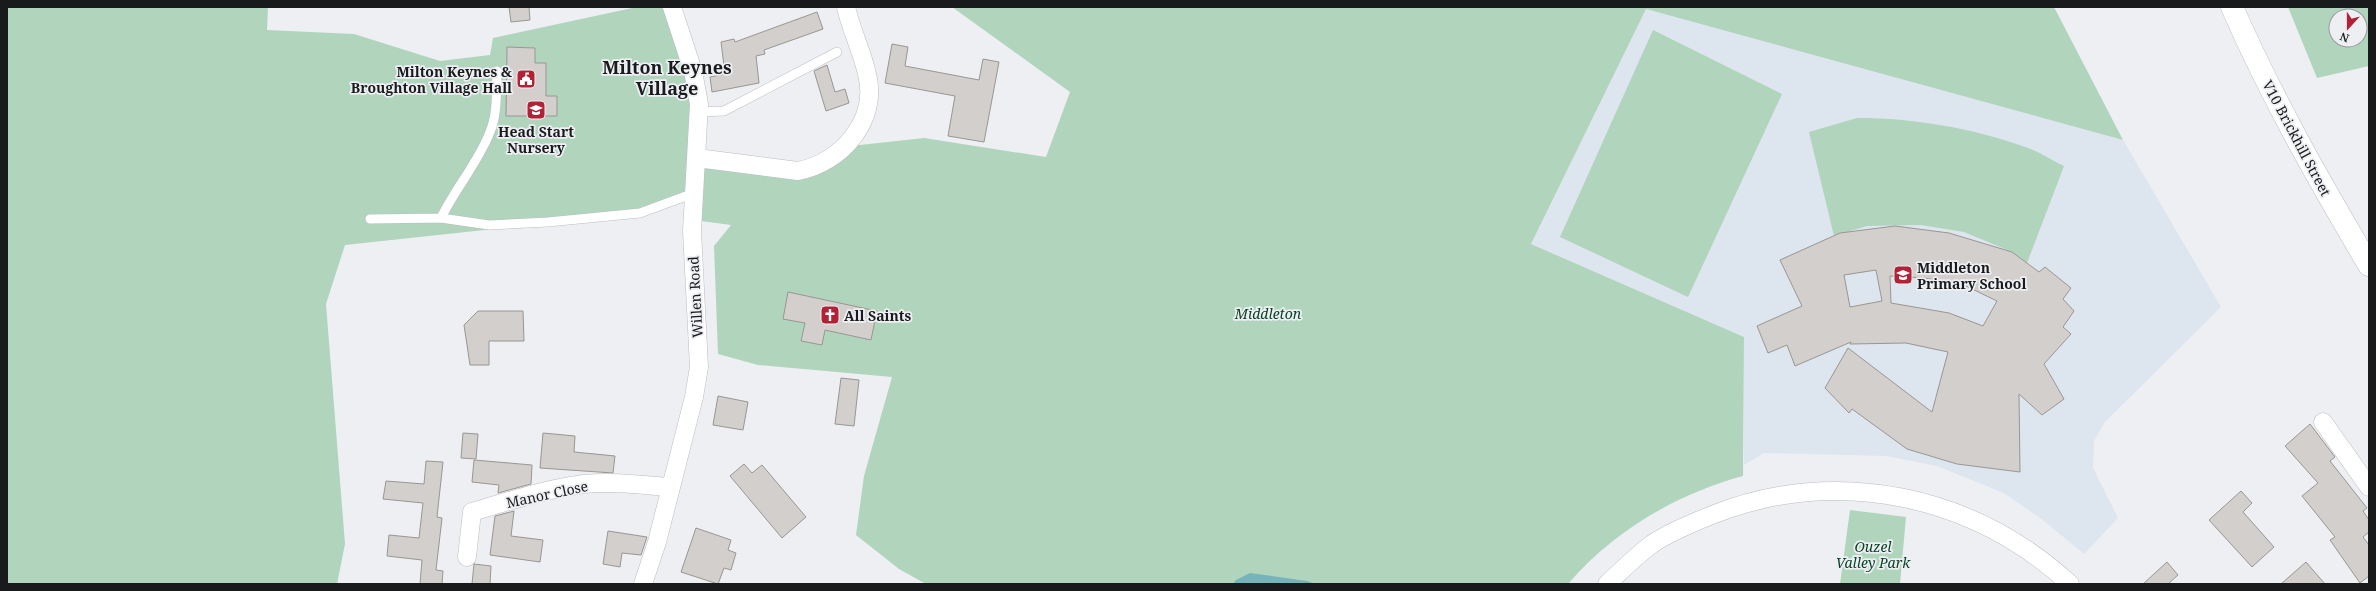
<svg xmlns="http://www.w3.org/2000/svg" width="2376" height="591" font-family="'Noto Serif',serif">
	<style>
		.built { fill: #dde5ee }
		.green { fill: #b1d4bd; fill-rule: evenodd }
		.water { fill: #76b3bb }
		.building { fill: #d2cfcc; stroke: #999693; fill-rule: evenodd }
		.lines { fill: none; stroke-linecap: round; stroke-linejoin: round }
		.service-casing { stroke: #babdc0; stroke-width: 10 }
		.minor-casing { stroke: #babdc0; stroke-width: 19 }
		.tertiary-casing { stroke: #babdc0; stroke-width: 23 }
		.service { stroke: #fff; stroke-width: 9 }
		.minor { stroke: #fff; stroke-width: 18 }
		.tertiary { stroke: #fff; stroke-width: 22 }
		.labels { text-anchor: middle; dominant-baseline: central; stroke-width: 3.5; stroke-linejoin: round; paint-order: stroke }
		.poi-label { font-size: 14px; font-weight: bold; fill: #191a1b; stroke: #edeff3; text-anchor: start }
		.street-label { font-size: 14px; fill: #191a1b; stroke: #edeff3 }
		.park-label { font-size: 14px; font-style: italic; fill: #084226; stroke: #edeff3 }
		.district-label { font-size: 18px; font-weight: bold; fill: #191a1b; stroke: #edeff3 }
	</style>
	<rect width="100%" height="100%" fill="#edeff3"/>
	<!-- built -->
	<path class="built" d="M 1646,9 L 2123,140 L 2221,307 L 2105,422 L 2094,441 L 2093,468 L 2118,518 L 2084,554 L 2043,520 L 2004,493 L 1937,466 L 1887,456 L 1764,453 L 1744,465 L 1744,337 L 1531,244 Z"/>
	<!-- green -->
	<path class="green" d="M 7,7 L 268,7 L 267,30 L 354,34 L 440,61 L 490,55 L 493,38 L 637,7 L 672,7 L 698,97 L 694,193 L 635,214 L 345,245 L 326,304 L 345,544 L 337,584 L 7,584 Z
		M 952,7 L 2054,7 L 2123,140 L 1646,9 L 1531,244 L 1744,337 L 1743,476 C 1677,494 1613,531 1568,584 L 926,584 L 899,569 L 856,535 L 864,476 L 892,377 L 758,365 L 718,354 L 714,246 L 731,225 L 701,221 L 704,165 L 781,176 L 851,146 L 924,138 L 1046,157 L 1070,92 Z
		M 2288,7 L 2369,7 L 2369,66 L 2317,78 ZM 2336,16 L 2360,16 L 2360,40 L 2336,40 Z
		M 1653,30 L 1782,94 L 1688,297 L 1560,237 Z
		M 1857,118 C 1914,118 1972,128 2025,147 C 2038,151 2051,160 2064,166 L 2027,263 L 2012,252 L 1964,232 L 1921,225 L 1867,226 L 1834,236 L 1809,132 Z
		M 1850,510 L 1906,517 L 1900,584 L 1840,584 Z"/>
	<!-- water -->
	<path class="water" d="M 1250,573 L 1307,581 L 1316,584 L 1233,584 L 1236,580 Z"/>
	<!-- building -->
	<path class="building" d="M 509,7 L 529,7 L 530,20 L 511,22 Z
		M 817,12 L 823,29 L 764,50 L 765,54 L 756,56 L 759,83 L 712,92 L 710,77 L 725,74 L 721,42 L 734,39 L 735,42 Z
		M 892,44 L 908,47 L 905,66 L 979,80 L 983,59 L 999,62 L 984,142 L 948,136 L 955,96 L 885,83 Z
		M 507,47 L 535,48 L 535,63 L 546,63 L 546,96 L 557,96 L 557,116 L 506,116 Z
		M 827,65 L 835,92 L 845,89 L 849,103 L 826,111 L 814,71 Z
		M 1895,226 L 1949,233 L 2012,252 L 2039,272 L 2045,267 L 2071,288 L 2063,299 L 2074,311 L 2063,327 L 2071,334 L 2044,364 L 2064,399 L 2042,415 L 2019,394 L 2020,472 L 1957,464 L 1907,449 L 1852,409 L 1849,413 L 1825,388 L 1848,348 L 1932,412 L 1948,352 L 1906,343 L 1850,344 L 1851,342 L 1795,366 L 1787,345 L 1768,353 L 1757,326 L 1802,306 L 1780,260 L 1840,233 ZM 1876,270 L 1882,301 L 1850,307 L 1844,275 ZM 1890,276 L 1924,278 L 1955,283 L 1968,287 L 1997,301 L 1983,326 L 1949,313 L 1891,303 Z
		M 788,292 L 877,311 L 871,340 L 825,330 L 822,345 L 801,341 L 805,323 L 783,319 Z
		M 478,311 L 523,311 L 524,341 L 489,341 L 489,365 L 470,365 L 464,325 Z
		M 841,378 L 859,380 L 854,426 L 835,424 Z
		M 718,396 L 748,402 L 743,430 L 713,425 Z
		M 2310,424 L 2335,457 L 2330,461 L 2367,508 L 2363,511 L 2369,520 L 2369,532 L 2363,537 L 2369,545 L 2369,576 L 2360,583 L 2330,540 L 2335,537 L 2302,496 L 2318,483 L 2285,446 Z
		M 463,433 L 478,434 L 476,459 L 461,458 Z
		M 543,433 L 575,436 L 574,452 L 615,456 L 613,473 L 540,468 Z
		M 474,460 L 532,465 L 531,484 L 498,493 L 499,485 L 472,482 Z
		M 426,461 L 443,462 L 437,517 L 442,518 L 436,570 L 443,571 L 442,584 L 420,584 L 422,560 L 387,556 L 389,535 L 419,538 L 423,503 L 383,499 L 386,481 L 424,484 Z
		M 744,464 L 752,473 L 762,465 L 806,517 L 782,538 L 730,476 Z
		M 2241,491 L 2252,503 L 2243,512 L 2274,547 L 2252,567 L 2209,520 Z
		M 514,511 L 511,536 L 543,540 L 540,562 L 490,555 L 495,516 Z
		M 696,528 L 731,540 L 728,550 L 736,553 L 731,570 L 724,568 L 718,584 L 681,572 Z
		M 608,531 L 647,537 L 641,555 L 622,553 L 620,567 L 603,564 Z
		M 2167,562 L 2178,575 L 2168,584 L 2143,584 Z
		M 2306,562 L 2325,584 L 2281,584 Z
		M 474,564 L 491,566 L 490,584 L 472,584 Z"/>
	<g class="lines">
		<!-- service casing -->
		<g class="service-casing">
			<path id="service" d="M 699,112 L 724,111 L 837,52
				M 441,218 C 455,189 479,161 490,132 C 498,113 496,91 497,71
				M 370,219 L 441,218 L 489,225 L 548,222 L 640,213 L 694,193"/>
		</g>
		<!-- minor casing -->
		<g class="minor-casing">
			<path id="minor" d="M 697,158 L 798,171 C 841,163 879,120 867,74 C 862,51 851,30 846,7
				M 2323,422 L 2369,487
				M 467,557 L 472,512 C 509,501 546,489 584,484 C 612,481 641,485 670,487
				M 643,584 L 657,542 L 694,397 L 699,367 L 692,231 L 699,104 L 693,71 L 672,7
				M 1607,584 C 1621,571 1636,556 1652,544 C 1670,532 1692,523 1712,515 C 1836,466 1972,494 2070,584"/>
		</g>
		<!-- tertiary casing -->
		<g class="tertiary-casing">
			<path id="tertiary" d="M 2232,7 C 2271,96 2319,181 2369,265"/>
		</g>
		<!-- service -->
		<use href="#service" class="service"/>
		<!-- minor -->
		<use href="#minor" class="minor"/>
		<!-- tertiary -->
		<use href="#tertiary" class="tertiary"/>
	</g>
	<!-- icons -->
	<defs>
		<g id="civic-square" transform="scale(1)"><rect x="-9" y="-9" width="18" height="18" rx="4" fill="#b32137" stroke="#edeff3"/><path d="M-.6-6.5H3V-4.5H.6V-3L4-1V1h2V6H-6V1h2V-1L-.6-3ZM-1.2 2.5V6h2.4V2.5Z" fill="#fff"/></g>
		<g id="school-square" transform="scale(1)"><rect x="-9" y="-9" width="18" height="18" rx="4" fill="#b32137" stroke="#edeff3"/><path d="M0-5L7-2L0 1L-7-2ZM-4 1L0 2.5L4 1V4Q0 6-4 4Z" fill="#fff"/></g>
		<g id="church-square" transform="scale(1)"><rect x="-9" y="-9" width="18" height="18" rx="4" fill="#b32137" stroke="#edeff3"/><path d="M-1.2-6h2.4v3.5h3.3v2.4h-3.3V6h-2.4V-.1h-3.3v-2.4h3.3Z" fill="#fff"/></g>
	</defs>
	<g fill-rule="evenodd">
		<use href="#civic-square" x="526" y="79"/>
		<use href="#school-square" x="536" y="110"/>
		<use href="#school-square" x="1903" y="275"/>
		<use href="#church-square" x="830" y="315"/>
	</g>
	<g class="labels">
		<!-- poi labels -->
		<g class="poi-label">
			<text x="512" y="71" text-anchor="end">Milton Keynes &amp;<tspan x="512" dy="16">Broughton Village Hall</tspan></text>
			<text x="536" y="131" text-anchor="middle">Head Start<tspan x="536" dy="16">Nursery</tspan></text>
			<text x="1917" y="267">Middleton<tspan x="1917" dy="16">Primary School</tspan></text>
			<text x="844" y="315">All Saints</text>
		</g>
		<!-- street labels -->
		<g class="street-label">
			<text transform="translate(2297 138) rotate(62)">V10 Brickhill Street</text>
			<text transform="translate(695 297) rotate(-93)">Willen Road</text>
			<text transform="translate(547 494) rotate(-12)">Manor Close</text>
		</g>
		<!-- park labels -->
		<g class="park-label">
			<text x="1268" y="313">Middleton</text>
			<text x="1873" y="546">Ouzel<tspan x="1873" dy="16">Valley Park</tspan></text>
		</g>
		<!-- district labels -->
		<g class="district-label">
			<text x="667" y="67">Milton Keynes<tspan x="667" dy="21">Village</tspan></text>
		</g>
	</g>
	<!-- border -->
	<rect width="2376" height="591" fill="none" stroke="#191a1b" stroke-width="16"/>
	<!-- north arrow -->
	<g transform="translate(2348 28) rotate(201)"><circle r="19" fill="#edeff3" stroke="#989a9d"/>
	<path d="M0-3L7 15L0 10L-7 15Z" fill="#b32137"/>
	<text y="-6" font-size="11" font-weight="bold" text-anchor="middle" fill="#191a1b">N</text>
	</g>
</svg>
